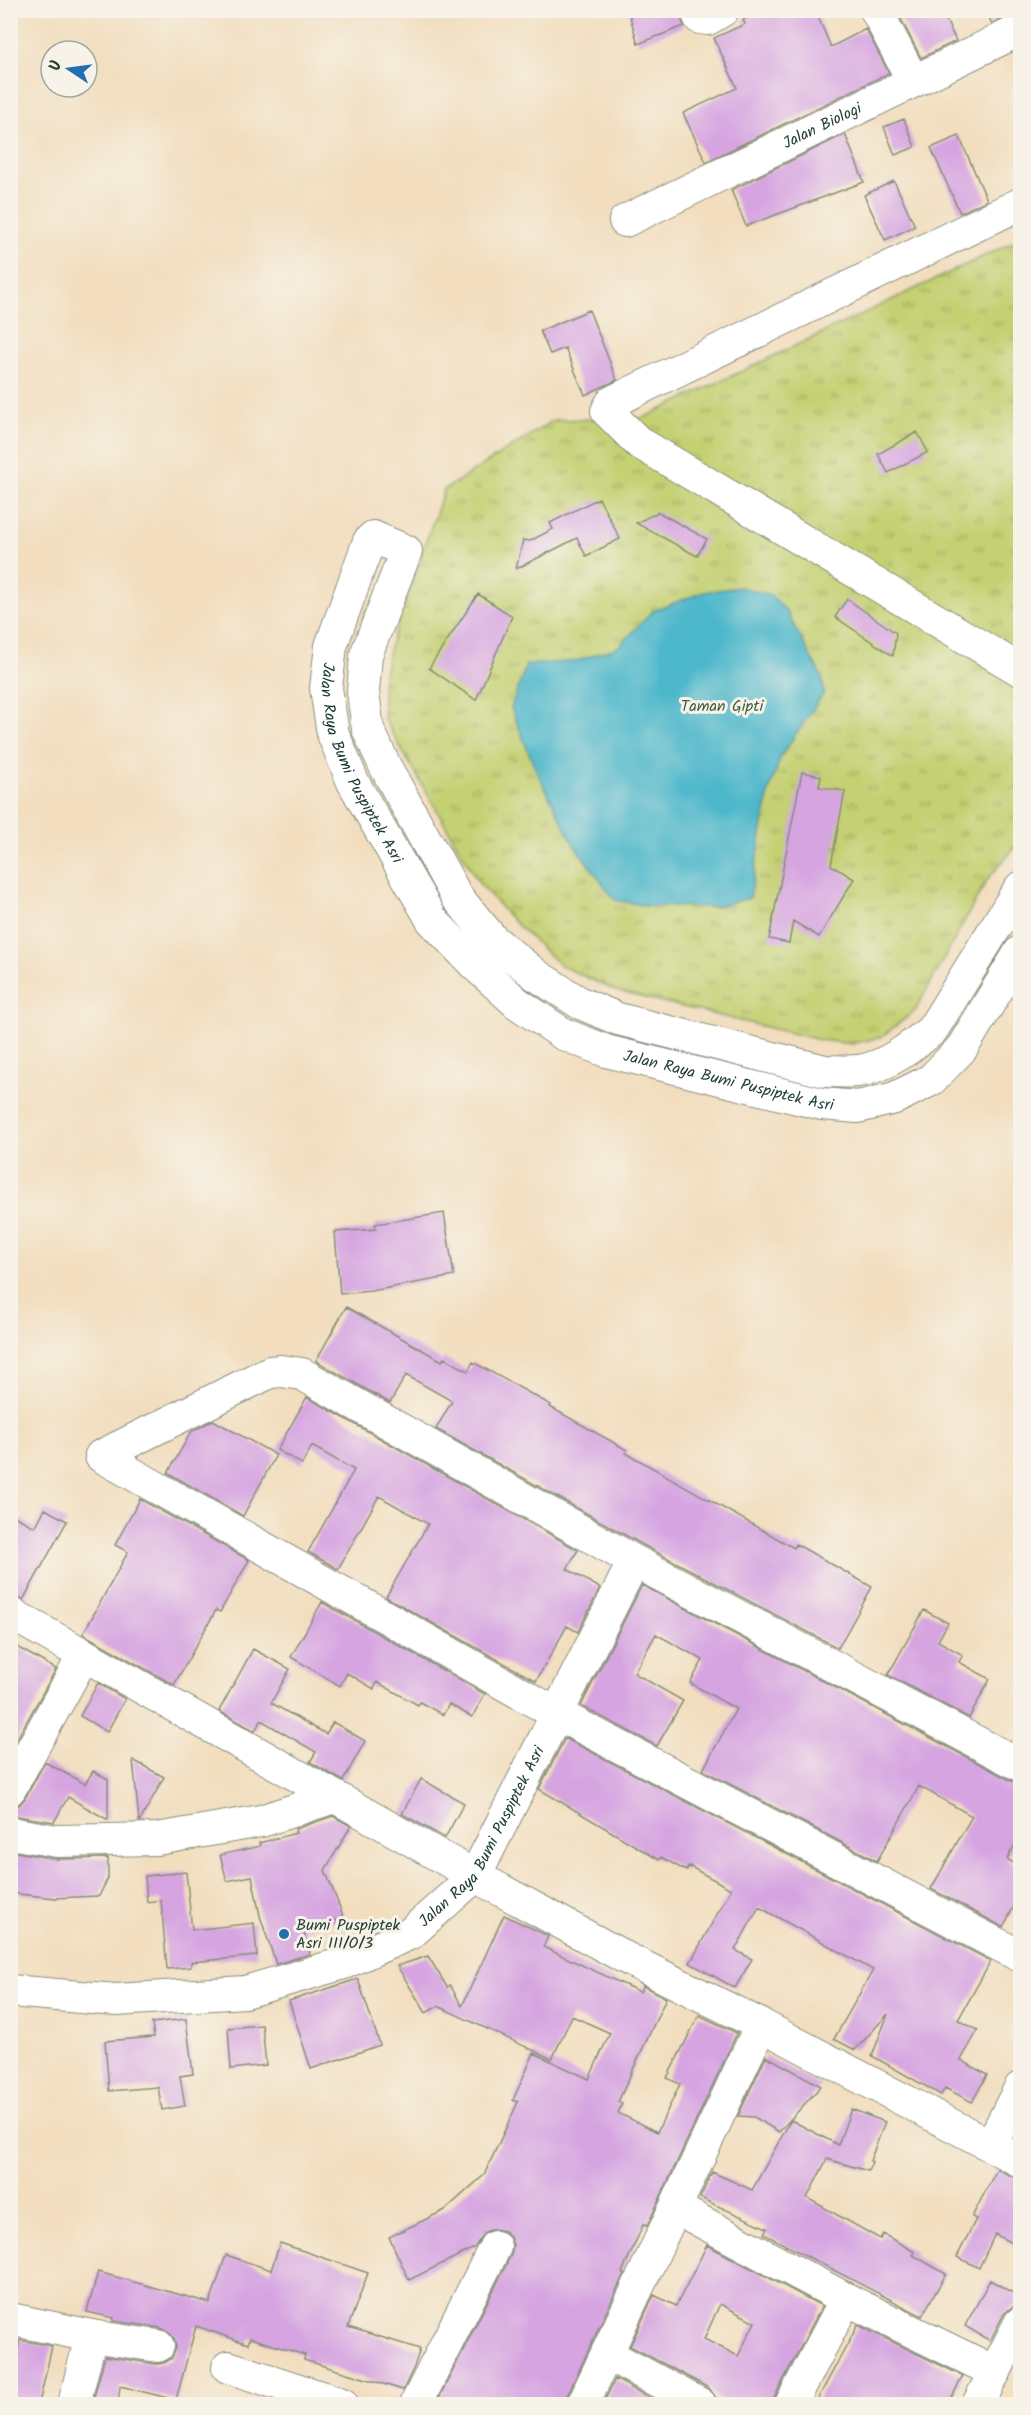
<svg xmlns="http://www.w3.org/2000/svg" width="1031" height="2415" font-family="Kalam,sans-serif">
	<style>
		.grass { fill: url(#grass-tufts); stroke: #728653; stroke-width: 1.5 }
		.water { fill: #4db7cb; stroke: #367a80; stroke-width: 1.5 }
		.building { fill: #d6a4e1; fill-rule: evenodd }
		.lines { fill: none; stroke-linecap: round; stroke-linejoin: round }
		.minor-casing { stroke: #888e7a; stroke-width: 34 }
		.minor { stroke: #fff; stroke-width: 32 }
		.poi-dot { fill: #1f6fb2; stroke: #f7f3e8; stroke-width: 2 }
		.labels { text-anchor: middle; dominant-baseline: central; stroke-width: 6; stroke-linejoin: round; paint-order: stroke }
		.street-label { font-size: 16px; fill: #1f3d34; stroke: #f7f3e8 }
		.park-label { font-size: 16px; fill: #405a40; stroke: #f7f3e8 }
		.poi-label { font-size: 16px; fill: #1f3d34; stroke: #f7f3e8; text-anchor: start }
	</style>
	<defs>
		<pattern id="grass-tufts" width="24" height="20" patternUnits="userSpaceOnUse" patternTransform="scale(1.5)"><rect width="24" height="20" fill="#c4d072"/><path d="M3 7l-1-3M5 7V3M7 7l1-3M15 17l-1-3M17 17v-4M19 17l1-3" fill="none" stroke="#9faa5e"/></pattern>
	</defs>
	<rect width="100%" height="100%" fill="#f7f3e8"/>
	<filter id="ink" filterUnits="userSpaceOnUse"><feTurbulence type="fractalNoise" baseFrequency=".0167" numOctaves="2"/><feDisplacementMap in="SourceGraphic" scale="12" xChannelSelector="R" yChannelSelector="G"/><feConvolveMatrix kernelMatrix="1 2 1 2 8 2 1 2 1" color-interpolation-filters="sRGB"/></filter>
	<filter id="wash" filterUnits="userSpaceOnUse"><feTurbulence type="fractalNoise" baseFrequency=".008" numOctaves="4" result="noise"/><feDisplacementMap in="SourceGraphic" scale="24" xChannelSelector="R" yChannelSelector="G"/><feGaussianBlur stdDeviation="1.35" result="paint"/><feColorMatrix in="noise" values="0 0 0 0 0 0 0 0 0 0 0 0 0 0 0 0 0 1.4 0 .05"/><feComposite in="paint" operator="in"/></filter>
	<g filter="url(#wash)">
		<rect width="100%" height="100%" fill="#f2debf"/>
		<!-- grass -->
		<path class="grass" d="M 1020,239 L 1020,841 L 987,880 L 915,1011 L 881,1037 L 852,1044 L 820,1040 L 616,991 L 560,965 L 514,922 L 479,883 L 384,719 L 382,683 L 390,645 L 444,490 L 554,420 L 643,418 Z"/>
		<!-- water -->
		<path class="water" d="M 740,587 L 771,595 L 786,611 L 822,677 L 824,693 L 781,756 L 769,791 L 750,898 L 714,907 L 647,906 L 615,900 L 574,845 L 534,766 L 511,708 L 526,665 L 576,661 L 618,647 L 653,611 L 703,592 Z"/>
		<g id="blocks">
			<!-- building -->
			<path class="building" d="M 628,10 L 678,10 L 684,26 L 638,44 Z
				M 764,10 L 815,10 L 831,47 L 866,29 L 889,73 L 706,162 L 683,113 L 737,88 L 714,38 L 745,24 L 743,20 Z
				M 917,10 L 941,10 L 956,41 L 921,58 L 901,19 Z
				M 986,10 L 1020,10 L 1020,12 L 992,24 Z
				M 904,119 L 915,147 L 895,155 L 884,127 Z
				M 845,134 L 864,182 L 746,226 L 731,190 Z
				M 959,136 L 987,200 L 960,213 L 931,148 Z
				M 894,181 L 915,226 L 885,240 L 864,195 Z
				M 589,310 L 617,380 L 585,395 L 565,348 L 550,354 L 540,331 Z
				M 917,432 L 928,452 L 888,473 L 878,454 Z
				M 599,498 L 620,539 L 586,556 L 577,538 L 516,569 L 523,540 L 530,541 L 553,529 L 550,523 Z
				M 658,512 L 707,539 L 697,556 L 636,523 Z
				M 478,594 L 512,616 L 476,700 L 429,668 Z
				M 847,599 L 896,633 L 893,656 L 835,617 Z
				M 802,772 L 821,776 L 819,787 L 845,791 L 831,865 L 854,879 L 819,937 L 793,921 L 789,943 L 769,939 Z
				M 444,1213 L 454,1276 L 371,1291 L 340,1294 L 335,1232 L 376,1229 L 375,1224 Z
				M 346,1307 L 442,1361 L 444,1358 L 468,1371 L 473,1362 L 551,1405 L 550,1407 L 627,1450 L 626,1453 L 794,1548 L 796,1544 L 872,1587 L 838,1648 L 643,1545 L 436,1429 L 452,1401 L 406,1375 L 390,1403 L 316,1361 Z
				M 307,1397 L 578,1550 L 567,1569 L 600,1588 L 578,1632 L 567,1626 L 536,1681 L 386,1597 L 428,1524 L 379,1496 L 338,1569 L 308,1552 L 354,1470 L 312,1446 L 302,1464 L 277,1450 Z
				M 213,1420 L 276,1455 L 243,1516 L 168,1473 L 191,1432 Z
				M 140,1499 L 249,1560 L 220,1612 L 216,1610 L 174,1685 L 83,1634 L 128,1552 L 115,1545 Z
				M 45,1509 L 67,1521 L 23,1600 L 10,1595 L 10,1514 L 35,1527 Z
				M 642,1585 L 1012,1781 L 1020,1783 L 1020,1835 L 1007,1859 L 1020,1867 L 1020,1895 L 1003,1927 L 931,1889 L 972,1816 L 919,1786 L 877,1861 L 703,1770 L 736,1709 L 690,1683 L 703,1660 L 656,1634 L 634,1673 L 683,1701 L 657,1746 L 581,1706 Z
				M 322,1602 L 485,1694 L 472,1717 L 449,1704 L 443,1715 L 420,1702 L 418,1705 L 377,1682 L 374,1689 L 347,1673 L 340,1686 L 291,1657 Z
				M 924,1610 L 948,1623 L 938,1641 L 963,1655 L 959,1662 L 990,1679 L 969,1718 L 888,1675 Z
				M 10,1643 L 56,1669 L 10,1751 Z
				M 253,1649 L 290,1669 L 271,1703 L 326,1734 L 333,1722 L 365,1741 L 343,1781 L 310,1762 L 316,1752 L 261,1720 L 255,1731 L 219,1711 Z
				M 98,1683 L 125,1699 L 107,1732 L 80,1716 Z
				M 565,1738 L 991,1961 L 958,2020 L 978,2030 L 961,2060 L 987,2075 L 972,2102 L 945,2088 L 941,2095 L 872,2056 L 888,2014 L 855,2050 L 834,2039 L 873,1970 L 759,1907 L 735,1950 L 752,1959 L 735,1988 L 690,1963 L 731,1889 L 689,1866 L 686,1871 L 661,1857 L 659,1860 L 539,1789 Z
				M 133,1760 L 164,1777 L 140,1821 L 139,1821 Z
				M 45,1762 L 85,1784 L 93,1771 L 108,1779 L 108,1820 L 68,1797 L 54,1822 L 10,1815 L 10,1807 L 19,1805 L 25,1798 Z
				M 421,1779 L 464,1803 L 445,1838 L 402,1814 Z
				M 333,1816 L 351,1826 L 325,1870 L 344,1918 L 303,1929 L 310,1954 L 276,1964 L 260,1916 L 252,1876 L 227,1881 L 220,1855 L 260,1846 L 259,1843 L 296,1833 L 295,1829 Z
				M 10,1851 L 57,1859 L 108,1858 L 108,1878 L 99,1896 L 55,1898 L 10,1893 Z
				M 186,1872 L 192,1930 L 254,1923 L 257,1956 L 191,1962 L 191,1967 L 167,1969 L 161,1900 L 147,1902 L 145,1876 Z
				M 504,1915 L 548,1936 L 543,1947 L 640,1992 L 643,1986 L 666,1998 L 618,2102 L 622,2104 L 618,2113 L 657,2132 L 680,2084 L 667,2078 L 699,2015 L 737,2033 L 647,2226 L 643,2225 L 622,2273 L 624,2274 L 567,2396 L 565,2404 L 436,2404 L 511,2255 L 513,2245 L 510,2237 L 504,2231 L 493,2229 L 485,2232 L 474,2248 L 409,2280 L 389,2237 L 445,2210 L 484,2175 L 518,2102 L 513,2100 L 534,2053 L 589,2079 L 610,2033 L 572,2016 L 552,2059 L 438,2006 L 426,2013 L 397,1966 L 428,1956 L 447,1987 L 450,1985 L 462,2006 Z
				M 358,1979 L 380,2045 L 311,2069 L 289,2001 Z
				M 186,2019 L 193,2074 L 180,2076 L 185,2106 L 162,2110 L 158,2087 L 109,2091 L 105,2041 L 154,2037 L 152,2023 Z
				M 262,2025 L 266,2065 L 231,2069 L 228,2028 Z
				M 766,2056 L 821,2086 L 779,2132 L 754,2117 L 738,2116 Z
				M 851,2109 L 885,2122 L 870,2161 L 872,2162 L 868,2171 L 827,2159 L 807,2198 L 880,2239 L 883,2234 L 915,2252 L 913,2255 L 946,2274 L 922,2316 L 764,2234 L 767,2228 L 700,2198 L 712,2172 L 752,2190 L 791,2120 L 838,2145 Z
				M 997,2169 L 1020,2180 L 1020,2248 L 995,2234 L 979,2268 L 957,2257 L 976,2219 L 972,2217 Z
				M 280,2243 L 368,2273 L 348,2327 L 420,2349 L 414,2367 L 403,2390 L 304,2360 L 305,2355 L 250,2338 L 248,2344 L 196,2326 L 176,2400 L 120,2386 L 118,2404 L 92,2404 L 105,2356 L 156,2364 L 164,2363 L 172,2358 L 176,2348 L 174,2339 L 169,2332 L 161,2328 L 113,2321 L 114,2318 L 87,2312 L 98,2272 L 210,2303 L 226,2255 L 271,2270 Z
				M 707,2245 L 822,2306 L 775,2396 L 773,2404 L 730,2404 L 716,2398 L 709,2388 L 630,2346 L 654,2295 L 676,2306 ZM 720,2304 L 755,2322 L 738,2356 L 704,2339 Z
				M 990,2280 L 1020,2297 L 1018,2305 L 1011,2308 L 1004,2314 L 990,2341 L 965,2326 Z
				M 858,2325 L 963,2376 L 948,2404 L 815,2404 Z
				M 20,2340 L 52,2346 L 39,2404 L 10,2404 L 10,2383 Z
				M 615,2379 L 659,2403 L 658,2404 L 603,2404 Z"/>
		</g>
	</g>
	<g filter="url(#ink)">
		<use href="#blocks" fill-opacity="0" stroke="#888e7a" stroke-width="1.5"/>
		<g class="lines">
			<!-- minor casing -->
			<g class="minor-casing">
				<g id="minor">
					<path d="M 696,10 L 700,18 L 708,19 L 723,10"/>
					<path d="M 876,10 L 913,81"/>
					<path d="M 1020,204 L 612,402 L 607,411 L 638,442 L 1020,670"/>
					<path id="s1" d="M 625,221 L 1020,30"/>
					<path id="s2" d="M 1020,888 L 932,1030 C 911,1047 886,1067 858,1071 C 848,1072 836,1071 825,1071 L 618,1019 L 580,1003 L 536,975 L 493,940 L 457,897 L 385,766 L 368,729 L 363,692 L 366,655 L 406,551 L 373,537 L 369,541 L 331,646 L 326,688 L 333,734 L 353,782 L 432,920 L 474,964 L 517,1003 L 563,1034 L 606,1051 L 822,1104 L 858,1107 L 895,1098 L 931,1080 L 962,1048 L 1020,952"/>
					<path d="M 101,1456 L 557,1714 L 1020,1956"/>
					<path d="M 101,1456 L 270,1372 L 281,1371 L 302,1374 L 634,1561 L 1020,1765"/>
					<path d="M 10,1613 L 475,1876 L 628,1959 L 761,2025 L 1020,2161"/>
					<path d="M 10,1789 L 84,1655"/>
					<path d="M 10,1833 L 57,1841 L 157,1839 L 261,1821 L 334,1797"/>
					<path id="s3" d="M 10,1991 L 116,2000 L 245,1992 L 344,1963 L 411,1933 L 475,1876 L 634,1561"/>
					<path d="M 991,2145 L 1020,2088"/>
					<path d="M 676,2208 L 846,2299 L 995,2372"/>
					<path d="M 10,2319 L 91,2336 L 158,2346"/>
					<path d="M 607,2354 L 700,2404"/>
					<path d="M 228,2367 L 342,2404"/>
					<path d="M 74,2404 L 91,2336"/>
					<path d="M 416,2404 L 495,2247"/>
					<path d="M 583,2404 L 761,2025"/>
					<path d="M 791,2404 L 846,2299"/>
					<path d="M 978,2404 L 1020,2323"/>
				</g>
			</g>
			<!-- minor -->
			<use href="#minor" class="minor"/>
		</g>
	</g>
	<!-- markers -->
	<circle class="poi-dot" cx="284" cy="1934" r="6"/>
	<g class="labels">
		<!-- street labels -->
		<g class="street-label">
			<text stroke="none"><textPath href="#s1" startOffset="219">Jalan Biologi</textPath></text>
			<text stroke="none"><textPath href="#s2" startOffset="1358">Jalan Raya Bumi Puspiptek Asri</textPath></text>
			<text stroke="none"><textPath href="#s2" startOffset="1880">Jalan Raya Bumi Puspiptek Asri</textPath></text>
			<text stroke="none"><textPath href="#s3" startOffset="534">Jalan Raya Bumi Puspiptek Asri</textPath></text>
		</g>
		<!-- park labels -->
		<g class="park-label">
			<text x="722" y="706">Taman Gipti</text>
		</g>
		<!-- poi labels -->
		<g class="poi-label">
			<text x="296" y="1925">Bumi Puspiptek<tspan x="296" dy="18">Asri III/O/3</tspan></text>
		</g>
	</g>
	<!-- margin -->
	<rect width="1031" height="2415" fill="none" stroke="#f7f3e8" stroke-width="36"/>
	<!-- north arrow -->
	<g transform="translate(69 69) rotate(283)"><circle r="28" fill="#f7f3e8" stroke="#a1aaa0" stroke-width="1.5"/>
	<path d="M0-4.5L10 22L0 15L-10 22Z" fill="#1f6fb2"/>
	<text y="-9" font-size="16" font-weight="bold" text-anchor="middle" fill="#1f3d34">U</text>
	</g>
</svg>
